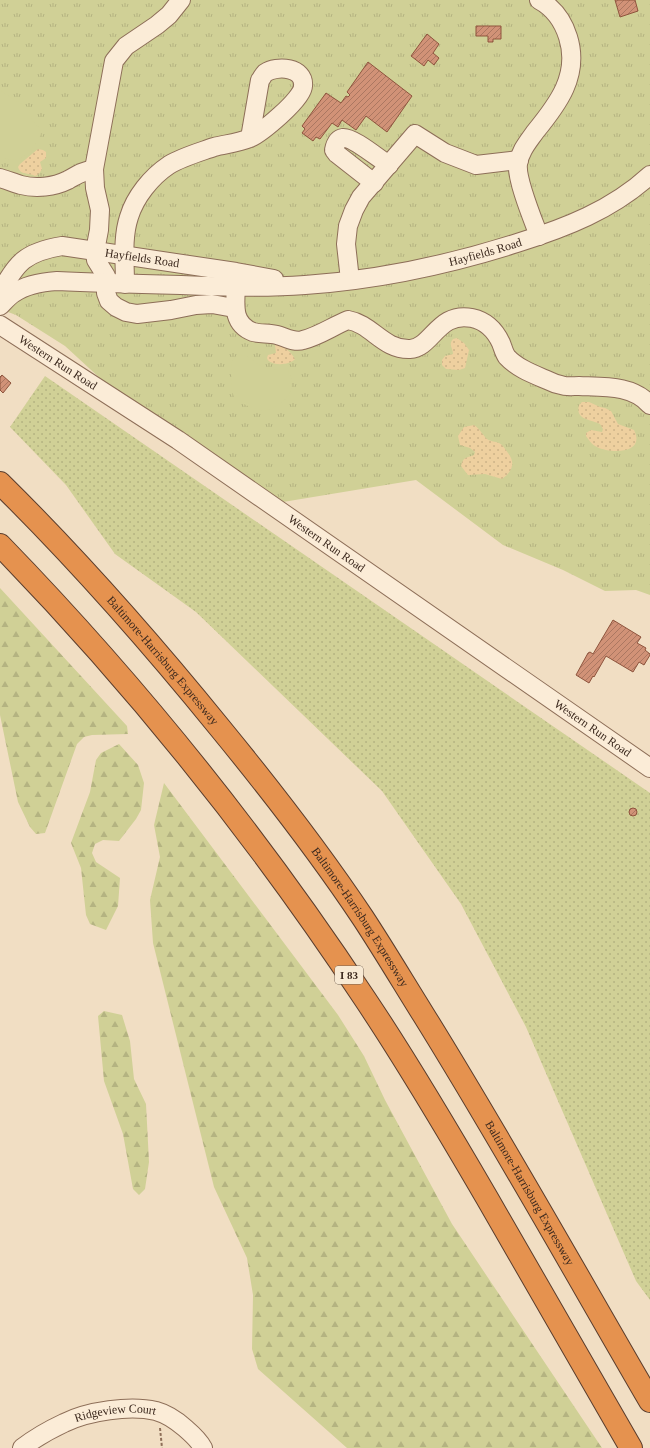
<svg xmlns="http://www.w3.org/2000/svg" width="650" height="1448" font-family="'Times New Roman',serif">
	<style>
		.grass { fill: url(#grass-tufts) }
		.forest { fill: url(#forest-firs) }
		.sand { fill: url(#sand-dots) }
		.park { fill: url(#park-dots) }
		.pitch { fill: #d0d096 }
		.building { fill: url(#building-hatch); stroke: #8e543d }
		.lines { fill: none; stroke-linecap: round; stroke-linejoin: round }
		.minor-casing { stroke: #8d6e58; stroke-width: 20 }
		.highway-casing { stroke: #5a3d2d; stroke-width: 24 }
		.path { stroke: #8d6e58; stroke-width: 2; stroke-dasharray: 3 2; stroke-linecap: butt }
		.minor { stroke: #fbecd7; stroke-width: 18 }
		.highway { stroke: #e5924f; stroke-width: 22 }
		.labels { text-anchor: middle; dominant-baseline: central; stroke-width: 3; stroke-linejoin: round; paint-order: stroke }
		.shield { fill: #f8e9d3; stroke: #746354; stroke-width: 1 }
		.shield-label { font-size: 11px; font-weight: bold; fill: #3c291e }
		.street-label { font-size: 12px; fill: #3c291e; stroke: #f8e9d3 }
	</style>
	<defs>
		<pattern id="grass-tufts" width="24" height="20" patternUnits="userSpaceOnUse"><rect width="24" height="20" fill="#d0d096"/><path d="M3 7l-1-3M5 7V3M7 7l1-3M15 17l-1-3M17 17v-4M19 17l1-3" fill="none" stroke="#b4b381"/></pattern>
		<pattern id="forest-firs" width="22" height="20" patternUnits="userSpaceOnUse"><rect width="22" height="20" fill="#d0d096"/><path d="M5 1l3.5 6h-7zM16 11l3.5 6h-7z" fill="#b4b381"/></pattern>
		<pattern id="sand-dots" width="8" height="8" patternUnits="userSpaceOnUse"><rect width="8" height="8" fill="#eed09f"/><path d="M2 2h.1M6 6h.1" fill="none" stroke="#cdb388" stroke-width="1.8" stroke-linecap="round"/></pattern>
		<pattern id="park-dots" width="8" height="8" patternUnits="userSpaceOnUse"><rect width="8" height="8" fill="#d0d096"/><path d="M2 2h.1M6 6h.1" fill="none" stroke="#b4b381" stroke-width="1.8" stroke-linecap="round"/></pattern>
		<pattern id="building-hatch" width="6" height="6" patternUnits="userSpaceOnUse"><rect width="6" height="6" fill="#d19277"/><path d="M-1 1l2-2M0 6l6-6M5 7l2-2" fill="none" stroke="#ab7761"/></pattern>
	</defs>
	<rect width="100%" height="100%" fill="#f1dec3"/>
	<!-- grass -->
	<path class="grass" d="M 0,0 L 650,0 L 650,595 L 636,590 L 605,591 L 563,570 L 503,545 L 416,480 L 283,502 L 115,392 L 65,346 L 16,315 L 0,309 Z"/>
	<!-- forest -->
	<path class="forest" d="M 0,588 L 127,726 L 128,734 L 92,735 L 84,737 L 77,744 L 45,833 L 36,834 L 30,827 L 18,802 L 0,715 Z
		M 119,744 L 138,765 L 144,783 L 141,810 L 136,819 L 119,841 L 103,840 L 95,844 L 92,853 L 96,862 L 120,878 L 118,906 L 106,930 L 90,924 L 86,915 L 81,868 L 71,843 L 90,792 L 96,760 L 101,753 Z
		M 164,783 L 338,1015 L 364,1056 L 385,1100 L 452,1224 L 602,1448 L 347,1448 L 258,1369 L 252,1349 L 253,1295 L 247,1258 L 214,1187 L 153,943 L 150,900 L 160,857 L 154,825 Z
		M 104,1011 L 122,1015 L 130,1041 L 134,1079 L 146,1104 L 149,1162 L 145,1189 L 139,1195 L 133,1189 L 123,1134 L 104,1081 L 98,1016 Z"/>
	<!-- sand -->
	<path class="sand" d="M 38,149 L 43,150 L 46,152 L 46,158 L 40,162 L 42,169 L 39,174 L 35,176 C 28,172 21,176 18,167 L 20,164 Z
		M 457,338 L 464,343 L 469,350 L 465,368 L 459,370 L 446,369 L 442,365 L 442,360 L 445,356 L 453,354 C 453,348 448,345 453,339 Z
		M 277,343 C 284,346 292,353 295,359 C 289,366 269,366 267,358 L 268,355 L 276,353 L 275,345 Z
		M 582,402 L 589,402 L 600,407 L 605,408 L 611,411 L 618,424 L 634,430 C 646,454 611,454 597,447 C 592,445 589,440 586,436 L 586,433 L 591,430 L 602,432 L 603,429 L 600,424 C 590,419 575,420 579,405 Z
		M 474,425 C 480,429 482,434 487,439 C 491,442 495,441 499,443 C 503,445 505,449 508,453 C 516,463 512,472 502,479 L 485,474 L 468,475 L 461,466 C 463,457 466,458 474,455 L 475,452 L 470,448 L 460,445 L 458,436 L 464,427 Z"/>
	<!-- park -->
	<path class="park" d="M 45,376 L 650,793 L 650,1300 L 636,1281 L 526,1027 L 461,904 L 382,791 L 196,612 L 115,554 L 66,485 L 10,427 Z"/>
	<!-- pitch -->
	<path class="pitch" d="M 0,90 L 13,99 L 29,108 L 32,121 L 39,127 L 41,134 C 37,144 25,160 13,160 C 8,159 6,158 0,158 Z
		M 237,355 C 251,354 254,364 265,368 C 272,370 280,370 288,370 C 290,374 292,379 292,385 C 292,397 273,413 260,410 C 252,409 242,403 235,399 L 231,389 L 232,361 Z"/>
	<!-- building -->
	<path class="building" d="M 615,0 L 635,0 L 638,11 L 620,17 Z
		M 476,26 L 501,26 L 501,39 L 493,39 L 493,42 L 488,42 L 488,36 L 476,36 Z
		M 427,34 L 439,44 L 433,53 L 439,58 L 434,65 L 428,60 L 424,66 L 411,56 Z
		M 368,62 L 412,96 L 387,132 L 366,116 L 356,130 L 342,120 L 338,127 L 332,123 L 320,139 L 316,137 L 313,141 L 302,133 L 305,129 L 302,126 L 326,93 L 341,103 L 346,96 L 348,97 L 350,95 L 347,92 Z
		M 2,375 L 11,383 L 3,393 L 0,390 L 0,377 Z
		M 613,620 L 641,637 L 637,643 L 646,648 L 645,650 L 650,654 L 650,655 L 644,665 L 639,662 L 633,672 L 606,656 L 594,677 L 593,676 L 589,683 L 576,675 L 588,653 L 590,652 L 593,654 Z
		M629 812a4 4 0 1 1 8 0a4 4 0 1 1-8 0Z"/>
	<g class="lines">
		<!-- minor casing -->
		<g class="minor-casing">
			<g id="minor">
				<path d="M 181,0 L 169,15 L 157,25 L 126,46 L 114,61 L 94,169 L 95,188 L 100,210 L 99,230 L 95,251 L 96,260 L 106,276 L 106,293 L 109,301 L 116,307 L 126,312 L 137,314 L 171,310 L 196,305 L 212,304 L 234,308"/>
				<path d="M 0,178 C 7,180 14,183 21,185 C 36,189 54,187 68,180 C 79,174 81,172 94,169"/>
				<path d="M 374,183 L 337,154 L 334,150 C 335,145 337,139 343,138 C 353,137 379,159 389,165"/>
				<path d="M 539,236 C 533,220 516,179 518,164 C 520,151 528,142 535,132 C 558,104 580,75 568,37 C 563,21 554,8 539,0"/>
				<path d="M 350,280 L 346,244 L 348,226 L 354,210 L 361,197 L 415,134 L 445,153 L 476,165 L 519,160"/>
				<path d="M 125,284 C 125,262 122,238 129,217 C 135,197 151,177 169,165 C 182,157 200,152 214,147 C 226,144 238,143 250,138 C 261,133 303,99 303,86 C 305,67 277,65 265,73 C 263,75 262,78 260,80 L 250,138"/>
				<path d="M 236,287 C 235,305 232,324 253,332 C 260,334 269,333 277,335 C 285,337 294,343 303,340 C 319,336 333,326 348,320 C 372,324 383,350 410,349 C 432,348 438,311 472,318 C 486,321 495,330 501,343 C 503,348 504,353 507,357 C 517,368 533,374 547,380 C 551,382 556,384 561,385 C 566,387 573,386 579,386 C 604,387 633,385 650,405"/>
				<path id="s1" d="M 0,294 C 16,262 26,252 62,246 L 236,272 L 274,279"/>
				<path id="s2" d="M 0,306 C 4,302 9,296 14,293 C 27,284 43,282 57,281 C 99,283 140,284 181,285 C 222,287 264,288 305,285 C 376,280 448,265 517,243 C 565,228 612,210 650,175"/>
				<path id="s3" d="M 0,325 L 178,440 L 650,768"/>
				<path id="s4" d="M 22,1448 C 35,1438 49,1430 64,1423 C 88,1411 130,1405 156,1411 C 167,1414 177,1421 185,1428 C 192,1434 199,1440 203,1448"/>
			</g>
		</g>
		<!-- highway casing -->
		<g class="highway-casing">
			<g id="highway">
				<path id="s5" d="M 0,483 C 78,560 151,643 220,728 C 270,789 319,852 363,918 C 384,950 403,982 423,1014 C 502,1141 575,1272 650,1401"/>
				<path d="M 0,545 C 135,684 258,837 365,999 C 408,1063 448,1131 487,1198 C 535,1281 583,1364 631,1448"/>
			</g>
		</g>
		<!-- path -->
		<path class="path" d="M 160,1428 L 162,1448"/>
		<!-- minor -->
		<use href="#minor" class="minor"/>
		<!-- highway -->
		<use href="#highway" class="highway"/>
	</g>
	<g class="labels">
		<!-- shield labels -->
		<rect class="shield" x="335" y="966" width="28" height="18" rx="3"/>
		<g class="shield-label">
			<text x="349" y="975">I 83</text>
		</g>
		<!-- street labels -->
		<g class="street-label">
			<text stroke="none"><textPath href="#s2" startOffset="496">Hayfields Road</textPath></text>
			<text stroke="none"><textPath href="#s1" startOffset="164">Hayfields Road</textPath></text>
			<text stroke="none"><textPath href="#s3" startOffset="69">Western Run Road</textPath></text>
			<text stroke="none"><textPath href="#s3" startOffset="393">Western Run Road</textPath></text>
			<text stroke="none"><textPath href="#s5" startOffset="241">Baltimore-Harrisburg Expressway</textPath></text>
			<text stroke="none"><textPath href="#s3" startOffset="717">Western Run Road</textPath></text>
			<text stroke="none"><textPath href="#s5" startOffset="565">Baltimore-Harrisburg Expressway</textPath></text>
			<text stroke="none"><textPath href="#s5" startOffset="889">Baltimore-Harrisburg Expressway</textPath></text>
			<text stroke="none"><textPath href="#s4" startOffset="102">Ridgeview Court</textPath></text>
		</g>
	</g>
</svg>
